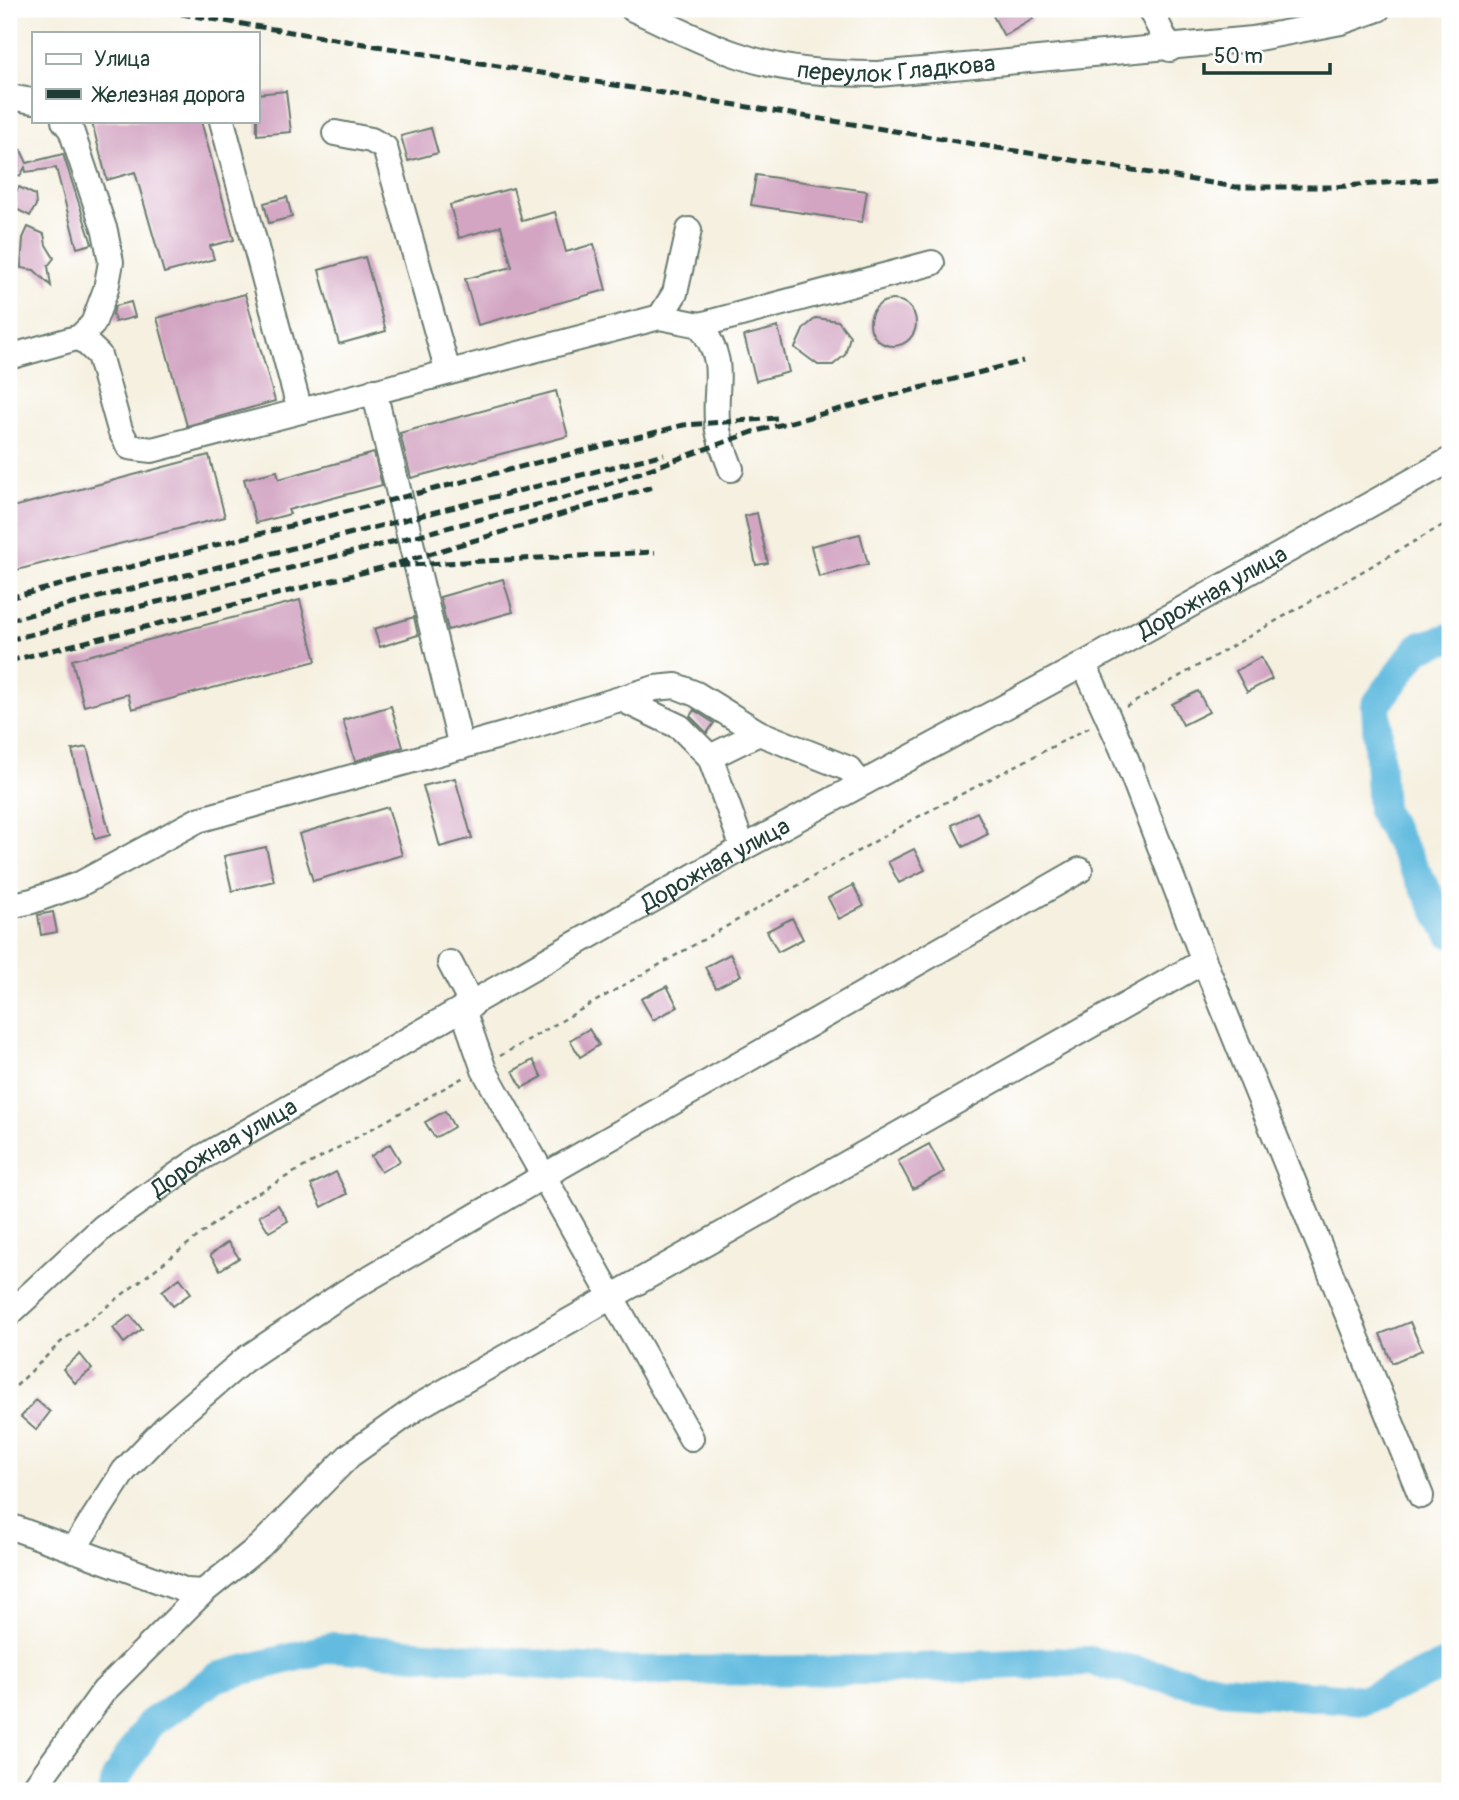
<svg xmlns="http://www.w3.org/2000/svg" width="1459" height="1800" font-family="Pangolin,sans-serif">
	<style>
		.lines { fill: none; stroke-linecap: round; stroke-linejoin: round }
		.river { stroke: #63bce0; stroke-width: 30 }
		.building { fill: #d3a5c3 }
		.minor-casing { stroke: #6a7c70; stroke-width: 28 }
		.path { stroke: #6a7c70; stroke-width: 2.5; stroke-dasharray: 5 5; stroke-linecap: butt }
		.minor { stroke: #fff; stroke-width: 24 }
		.rail { stroke: #1f3d34; stroke-width: 5; stroke-dasharray: 10 5; stroke-linecap: butt }
		.labels { text-anchor: middle; dominant-baseline: central; stroke-width: 5; stroke-linejoin: round; paint-order: stroke }
		.street-label { font-size: 24px; fill: #1f3d34; stroke: #fff }
	</style>
	<rect width="100%" height="100%" fill="#fff"/>
	<filter id="ink" filterUnits="userSpaceOnUse"><feTurbulence type="fractalNoise" baseFrequency=".0143" numOctaves="2"/><feDisplacementMap in="SourceGraphic" scale="14" xChannelSelector="R" yChannelSelector="G"/><feConvolveMatrix kernelMatrix="1 2 1 2 8 2 1 2 1" color-interpolation-filters="sRGB"/></filter>
	<filter id="wash" filterUnits="userSpaceOnUse"><feTurbulence type="fractalNoise" baseFrequency=".00686" numOctaves="4" result="noise"/><feDisplacementMap in="SourceGraphic" scale="28" xChannelSelector="R" yChannelSelector="G"/><feGaussianBlur stdDeviation="1.57" result="paint"/><feColorMatrix in="noise" values="0 0 0 0 0 0 0 0 0 0 0 0 0 0 0 0 0 1.4 0 .05"/><feComposite in="paint" operator="in"/></filter>
	<g filter="url(#wash)">
		<rect width="100%" height="100%" fill="#f5f0e0"/>
		<g class="lines">
			<!-- river -->
			<path class="river" d="M 1450,638 L 1419,647 L 1376,705 L 1382,811 L 1450,933
				M 114,1791 L 116,1778 L 150,1724 L 217,1677 L 333,1647 L 618,1671 L 871,1670 L 1089,1661 L 1221,1689 L 1364,1700 L 1450,1663"/>
		</g>
		<g id="blocks">
			<!-- building -->
			<path class="building" d="M 1001,9 L 1027,9 L 1033,19 L 1004,36 L 992,14 Z
				M 286,91 L 291,132 L 257,135 L 257,94 Z
				M 100,121 L 201,121 L 234,240 L 210,246 L 214,259 L 164,273 L 135,172 L 107,180 L 92,123 Z
				M 431,128 L 438,153 L 408,161 L 401,136 Z
				M 9,147 L 21,150 L 27,163 L 63,154 L 92,244 L 77,248 L 56,168 L 26,172 L 25,167 L 20,176 L 9,172 Z
				M 756,175 L 867,191 L 862,222 L 751,205 Z
				M 19,187 L 35,195 L 36,205 L 30,216 L 14,208 L 13,197 Z
				M 513,188 L 522,221 L 555,212 L 566,252 L 594,244 L 606,290 L 478,325 L 465,279 L 512,267 L 501,226 L 459,238 L 450,205 Z
				M 287,197 L 292,217 L 269,223 L 264,203 Z
				M 28,227 L 44,234 L 46,245 L 54,258 L 48,266 L 51,286 L 34,270 L 21,268 L 23,238 Z
				M 365,257 L 386,331 L 339,344 L 319,270 Z
				M 245,294 L 275,401 L 187,426 L 157,318 Z
				M870 323a23 23 0 1 1 46 0a23 23 0 1 1-46 0Z
				M 131,302 L 135,317 L 115,322 L 113,314 L 115,306 Z
				M 816,318 L 838,321 L 850,336 L 845,355 L 833,365 L 818,365 L 795,348 L 804,328 Z
				M 778,327 L 789,372 L 756,381 L 744,336 Z
				M 556,391 L 568,436 L 411,478 L 400,433 Z
				M 374,453 L 382,485 L 288,510 L 290,514 L 256,523 L 244,479 L 277,471 L 279,479 Z
				M 209,455 L 225,517 L 9,572 L 9,508 Z
				M 757,513 L 768,563 L 756,565 L 745,516 Z
				M 860,534 L 868,564 L 819,577 L 811,546 Z
				M 503,579 L 513,612 L 448,630 L 440,597 Z
				M 300,600 L 316,661 L 132,709 L 128,694 L 84,706 L 72,660 Z
				M 414,617 L 418,635 L 380,647 L 374,629 Z
				M 1261,657 L 1272,679 L 1247,692 L 1236,671 Z
				M 1198,691 L 1209,712 L 1183,725 L 1172,704 Z
				M 391,706 L 403,747 L 355,761 L 343,720 Z
				M 694,710 L 714,723 L 707,733 L 690,716 Z
				M 87,747 L 110,835 L 95,839 L 72,750 Z
				M 455,778 L 472,838 L 440,847 L 423,786 Z
				M 388,807 L 402,855 L 313,881 L 299,834 Z
				M 977,812 L 988,834 L 963,847 L 952,825 Z
				M 266,847 L 274,881 L 232,891 L 224,856 Z
				M 914,849 L 925,870 L 899,883 L 888,862 Z
				M 853,885 L 864,906 L 839,919 L 828,898 Z
				M 53,912 L 57,932 L 41,935 L 38,915 Z
				M 792,918 L 803,939 L 778,952 L 767,931 Z
				M 730,954 L 741,975 L 716,988 L 705,967 Z
				M 667,986 L 678,1007 L 653,1020 L 641,999 Z
				M 589,1029 L 599,1045 L 580,1057 L 570,1040 Z
				M 533,1060 L 542,1077 L 522,1088 L 513,1071 Z
				M 445,1111 L 454,1127 L 435,1138 L 425,1122 Z
				M 390,1144 L 400,1161 L 381,1172 L 371,1156 Z
				M 929,1144 L 944,1172 L 913,1189 L 898,1161 Z
				M 336,1172 L 347,1194 L 322,1207 L 311,1185 Z
				M 278,1205 L 288,1221 L 269,1232 L 259,1216 Z
				M 228,1242 L 239,1258 L 220,1270 L 210,1255 Z
				M 180,1278 L 191,1293 L 173,1306 L 162,1291 Z
				M 130,1315 L 142,1329 L 124,1343 L 113,1328 Z
				M 1410,1322 L 1422,1350 L 1392,1363 L 1380,1334 Z
				M 80,1354 L 92,1369 L 75,1383 L 63,1369 Z
				M 36,1400 L 50,1412 L 36,1430 L 21,1417 Z"/>
		</g>
	</g>
	<g filter="url(#ink)">
		<use href="#blocks" fill-opacity="0" stroke="#6a7c70" stroke-width="2"/>
		<g class="lines">
			<!-- minor casing -->
			<g class="minor-casing">
				<g id="minor">
					<path id="s1" d="M 633,9 C 667,24 702,43 738,55 C 783,71 830,74 878,74 L 1253,39 L 1341,22 L 1378,9"/>
					<path d="M 1150,9 L 1170,49"/>
					<path d="M 9,97 L 33,101"/>
					<path d="M 222,121 L 300,411"/>
					<path d="M 335,133 L 371,140 L 385,148 L 448,372"/>
					<path d="M 660,317 L 675,293 L 689,230"/>
					<path d="M 700,325 L 932,263"/>
					<path d="M 80,337 L 99,355 L 120,430 L 129,447 L 152,450 L 660,317 L 700,325 C 728,365 714,378 717,421 C 717,436 726,454 731,469"/>
					<path d="M 9,357 L 80,337 L 93,324 L 106,289 L 111,262 L 105,231 L 71,130 L 64,121"/>
					<path d="M 374,391 L 461,747"/>
					<path d="M 1084,664 L 1122,748 L 1204,961 L 1421,1496"/>
					<path d="M 621,699 L 680,727 L 710,757"/>
					<path d="M 743,848 L 710,757 L 759,733 L 849,769 L 860,783"/>
					<path d="M 9,906 L 32,901 L 80,884 L 198,820 L 510,733 L 655,688 L 676,686 L 696,694 L 759,733"/>
					<path d="M 450,963 L 472,1005"/>
					<path d="M 463,1010 L 484,1070 L 691,1438"/>
					<path id="s2" d="M 9,1314 L 103,1227 L 201,1158 L 743,848 L 1084,664 L 1450,460"/>
					<path d="M 9,1526 L 187,1591 L 203,1592"/>
					<path d="M 73,1550 L 124,1471 L 166,1427 L 244,1360 L 347,1291 L 542,1177 L 1080,870"/>
					<path d="M 32,1791 L 104,1691 L 203,1592 L 260,1546 L 350,1455 L 419,1406 L 1204,961"/>
				</g>
			</g>
			<!-- path -->
			<path class="path" d="M 1126,707 L 1450,521
				M 500,1056 L 914,819 L 1090,727
				M 9,1393 L 61,1342 L 245,1200 L 464,1077"/>
			<!-- minor -->
			<use href="#minor" class="minor"/>
			<!-- rail -->
			<path class="rail" d="M 151,9 L 1236,187 L 1333,187 L 1450,178
				M 652,487 L 389,566 L 655,552
				M 9,598 L 684,425 L 778,418
				M 9,620 L 664,454
				M 9,640 L 583,493 L 753,432 L 1023,361
				M 9,661 L 389,566"/>
		</g>
	</g>
	<g class="labels">
		<!-- street labels -->
		<g class="street-label">
			<text stroke="none"><textPath href="#s1" startOffset="275">переулок Гладкова</textPath></text>
			<text stroke="none"><textPath href="#s2" startOffset="1407">Дорожная улица</textPath></text>
			<text stroke="none"><textPath href="#s2" startOffset="840">Дорожная улица</textPath></text>
			<text stroke="none"><textPath href="#s2" startOffset="273">Дорожная улица</textPath></text>
		</g>
	</g>
	<!-- margin -->
	<rect width="1459" height="1800" fill="none" stroke="#fff" stroke-width="35"/>
	<!-- legend -->
	<rect x="32" y="32" width="228" height="91" fill="#ffffff" stroke="#a5b1ae" stroke-width="2"/>
	<rect x="46" y="54" width="35" height="10" fill="#ffffff" stroke="#a5b1ae" stroke-width="2"/>
	<text x="94" y="66" font-size="21" fill="#1f3d34">Улица</text>
	<rect x="46" y="89" width="35" height="10" fill="#1f3d34" stroke="#a5b1ae" stroke-width="2"/>
	<text x="94" y="102" font-size="21" fill="#1f3d34">Железная дорога</text>
	<!-- scale -->
	<path d="M1204 63v10h126v-10" fill="none" stroke="#1f3d34" stroke-width="3.5"/>
	<text x="1214" y="63" font-size="21" fill="#1f3d34" stroke="#ffffff" stroke-width="5" paint-order="stroke">50 m</text>
</svg>
